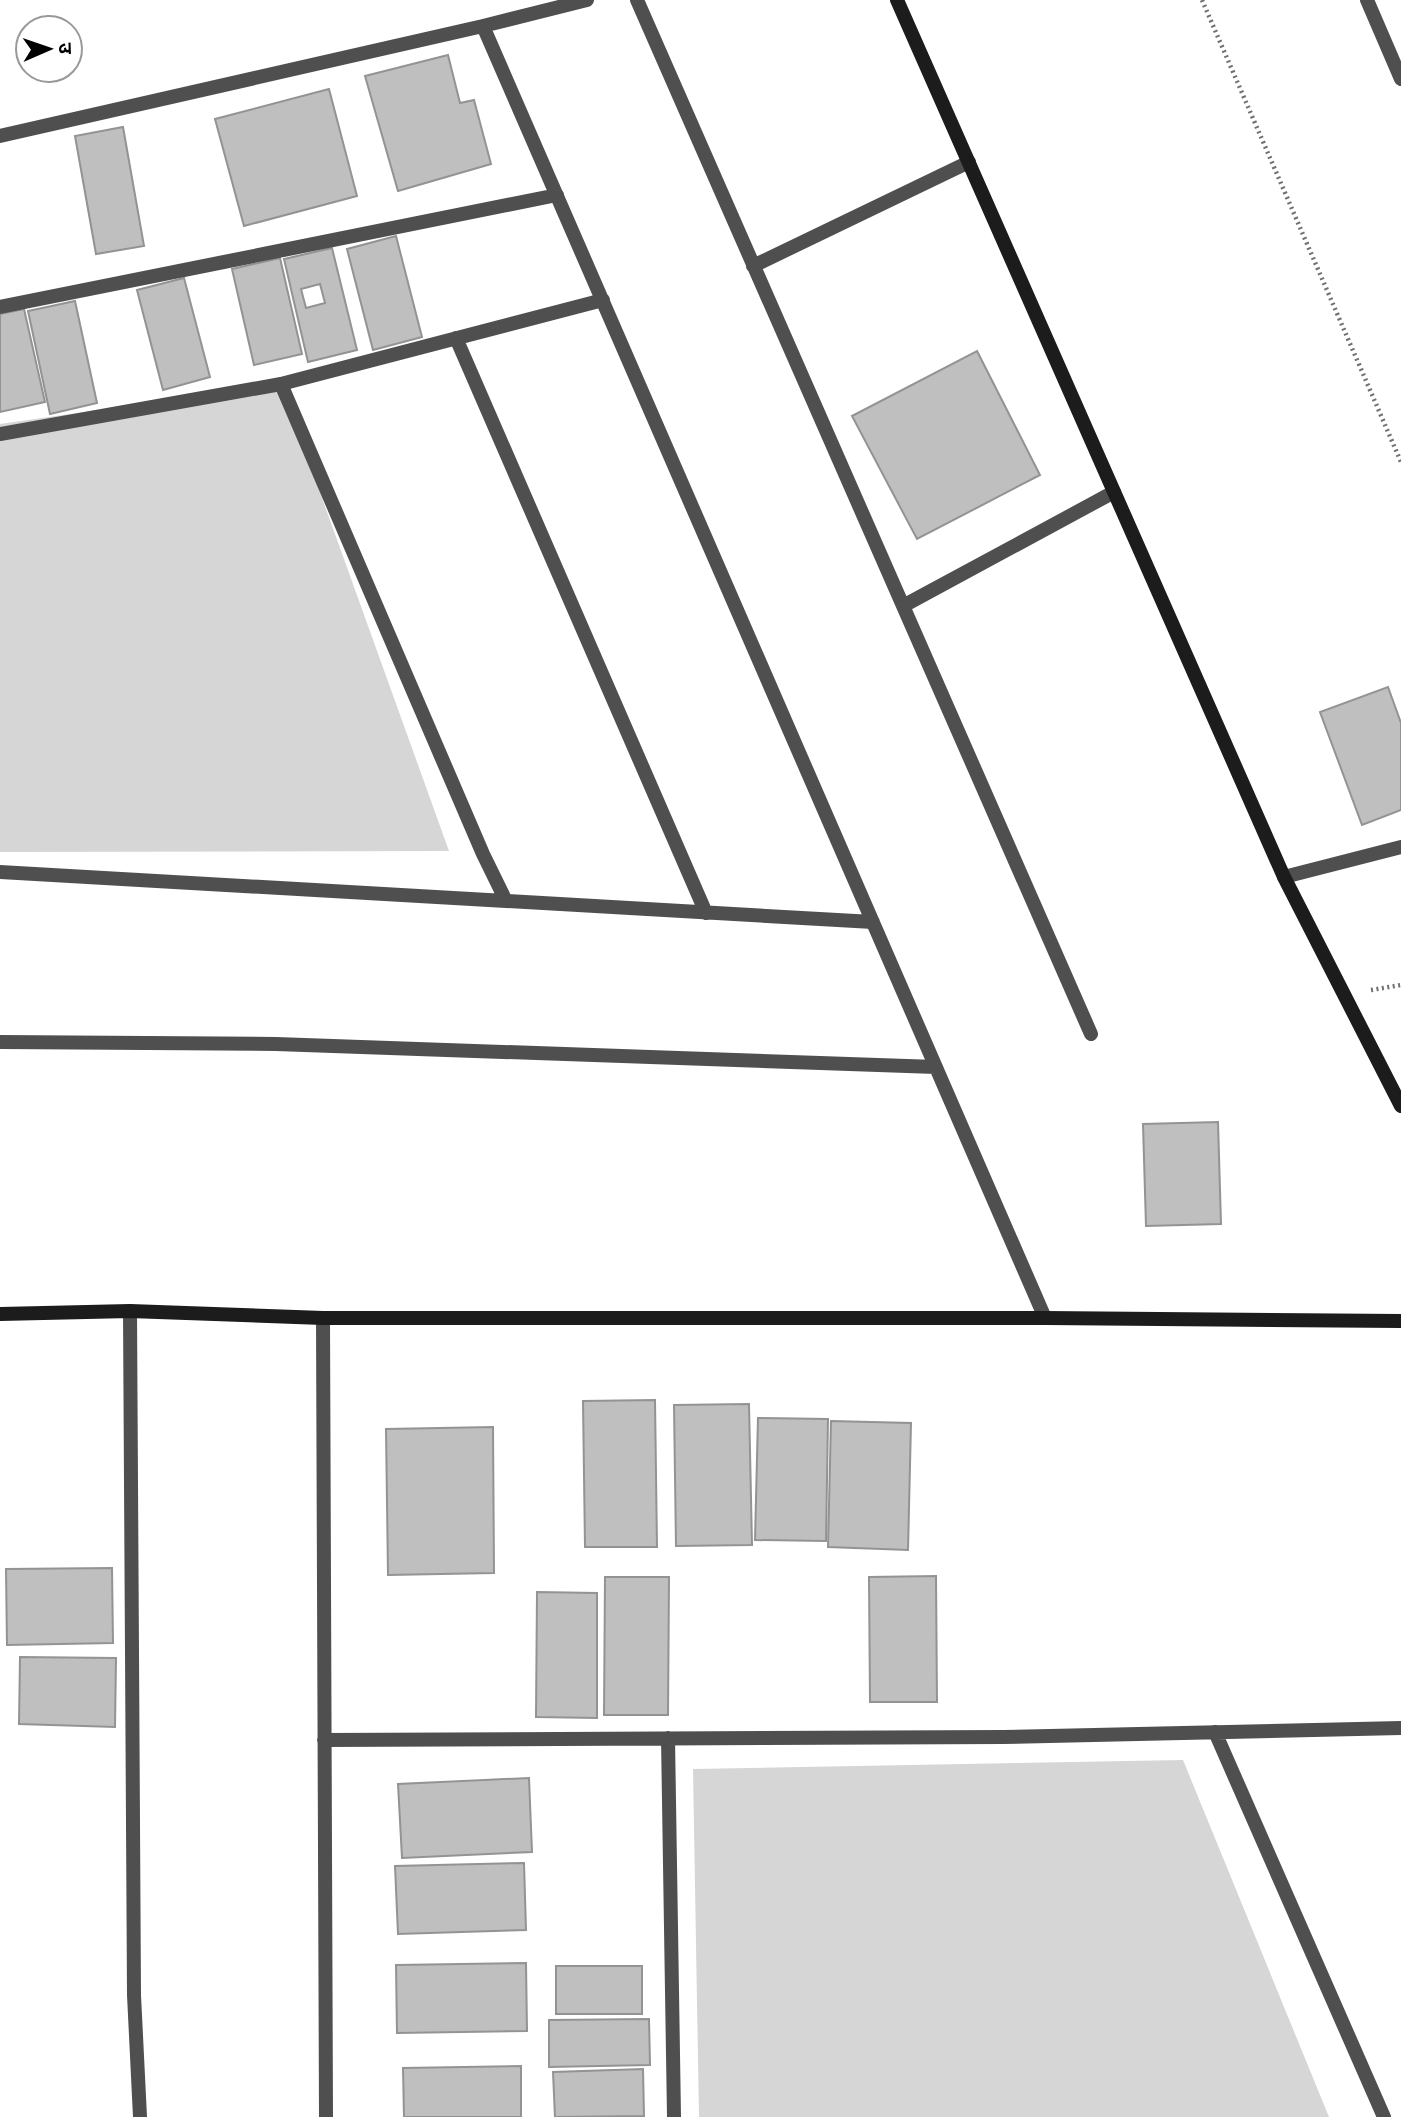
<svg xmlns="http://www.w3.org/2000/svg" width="1401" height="2117" font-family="Figtree,'Noto Sans Devanagari',sans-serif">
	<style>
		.green { fill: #d6d6d6 }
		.building { fill: #bfbfbf; stroke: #939393; stroke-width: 2; fill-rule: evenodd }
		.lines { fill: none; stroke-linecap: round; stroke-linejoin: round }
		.path { stroke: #717171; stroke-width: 4.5; stroke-dasharray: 2 3.5; stroke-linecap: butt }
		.street { stroke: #4f4f4f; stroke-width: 14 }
		.secondary { stroke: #1c1c1c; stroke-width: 14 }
	</style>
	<rect width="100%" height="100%" fill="#fff"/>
	<!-- green -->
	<path class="green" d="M 281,384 L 449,851 L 0,852 L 0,424 Z
		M 1183,1760 L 1329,2117 L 699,2117 L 693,1769 Z"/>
	<!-- building -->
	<path class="building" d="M 448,55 L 460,103 L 474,100 L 491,164 L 398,191 L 365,76 Z
		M 329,89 L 357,196 L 244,226 L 215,119 Z
		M 123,127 L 144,246 L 96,254 L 75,136 Z
		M 396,236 L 422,337 L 373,350 L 347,249 Z
		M 332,248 L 357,350 L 308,362 L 284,259 ZM 320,284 L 325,303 L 306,308 L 301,289 Z
		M 280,258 L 302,354 L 254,365 L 232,269 Z
		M 184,278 L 210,377 L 163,390 L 137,290 Z
		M 75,301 L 97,403 L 50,414 L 28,311 Z
		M 24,309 L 45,402 L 0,412 L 0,314 Z
		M 977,351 L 1040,475 L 917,539 L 852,416 Z
		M 1388,687 L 1401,723 L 1401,810 L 1362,825 L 1320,712 Z
		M 1218,1122 L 1221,1224 L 1146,1226 L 1143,1124 Z
		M 655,1400 L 657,1547 L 585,1547 L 583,1401 Z
		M 749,1404 L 752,1545 L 676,1546 L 674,1405 Z
		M 758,1418 L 828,1419 L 826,1541 L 755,1540 Z
		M 831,1421 L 911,1423 L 908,1550 L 828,1547 Z
		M 493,1427 L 494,1573 L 388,1575 L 386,1429 Z
		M 112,1568 L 113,1643 L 7,1645 L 6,1569 Z
		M 936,1576 L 937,1702 L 870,1702 L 869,1577 Z
		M 605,1577 L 669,1577 L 668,1715 L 604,1715 Z
		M 537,1592 L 597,1593 L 597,1718 L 536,1717 Z
		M 20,1657 L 116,1658 L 115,1727 L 19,1724 Z
		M 529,1778 L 532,1852 L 402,1858 L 398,1784 Z
		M 524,1863 L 526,1930 L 398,1934 L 395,1866 Z
		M 526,1963 L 527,2031 L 397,2033 L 396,1965 Z
		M 556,1966 L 642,1966 L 642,2014 L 556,2014 Z
		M 649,2019 L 650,2065 L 549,2067 L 549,2020 Z
		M 521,2066 L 521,2117 L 404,2117 L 403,2068 Z
		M 643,2069 L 644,2116 L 555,2117 L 553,2072 Z"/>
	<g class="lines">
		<!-- path -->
		<path class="path" d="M 1202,0 L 1401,462
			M 1371,990 L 1401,985"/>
		<!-- street -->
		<path class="street" d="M 637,0 L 1091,1034
			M 1367,0 L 1401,79
			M 483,26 L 1045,1318
			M 0,136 L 483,26 L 587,0
			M 753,266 L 969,162
			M 0,307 L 557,195
			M 456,338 L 706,913
			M 281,384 L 483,854 L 506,901
			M 0,434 L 281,384 L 603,300
			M 903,606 L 1114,492
			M 0,872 L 873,922
			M 1284,877 L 1401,847
			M 0,1042 L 276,1044 L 936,1067
			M 130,1311 L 134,1995 L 140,2117
			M 323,1318 L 326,2117
			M 1215,1732 L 1384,2117
			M 668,1738 L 674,2117
			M 324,1740 L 1003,1737 L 1401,1728"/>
		<!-- secondary -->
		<path class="secondary" d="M 897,0 L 1284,877 L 1401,1106
			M 0,1314 L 130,1311 L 323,1318 L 1045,1318 L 1401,1321"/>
	</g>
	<!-- north arrow -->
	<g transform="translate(49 49) rotate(88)"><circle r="33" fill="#ffffff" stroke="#999999" stroke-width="2"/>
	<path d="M0-5L12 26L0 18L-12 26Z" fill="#000000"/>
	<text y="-10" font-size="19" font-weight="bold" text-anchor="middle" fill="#000000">उ</text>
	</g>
</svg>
